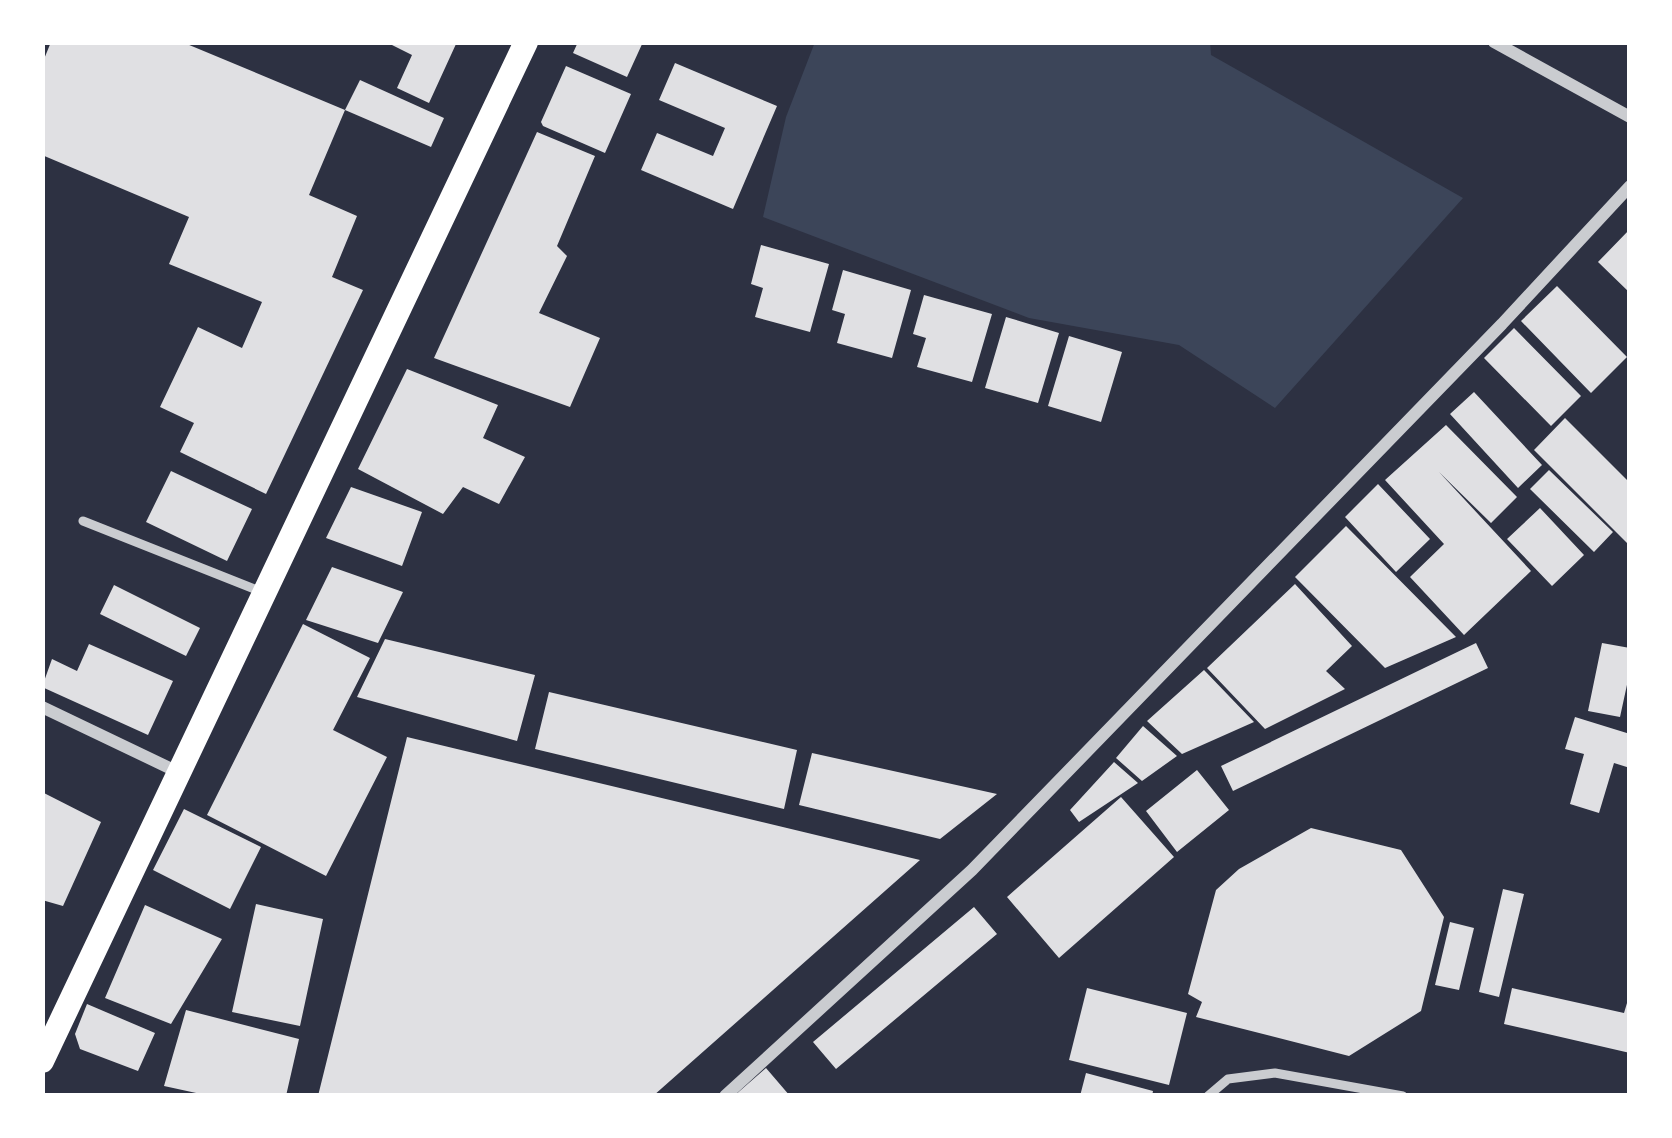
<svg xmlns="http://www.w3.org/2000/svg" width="1672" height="1138" font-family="Karla,sans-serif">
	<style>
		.green { fill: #3c4559 }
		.building { fill: #e0e0e3 }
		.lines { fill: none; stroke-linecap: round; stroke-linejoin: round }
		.service { stroke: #caccd0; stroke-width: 9 }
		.minor { stroke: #caccd0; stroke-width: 12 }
		.secondary { stroke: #fff; stroke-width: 24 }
	</style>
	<rect width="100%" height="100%" fill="#2d3142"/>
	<!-- green -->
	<path class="green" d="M 815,42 L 1210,42 L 1211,55 L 1463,198 L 1275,408 L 1179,345 L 1029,318 L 763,217 L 786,117 Z"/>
	<!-- building -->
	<path class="building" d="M 51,42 L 182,42 L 345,110 L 309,195 L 357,216 L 332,277 L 363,290 L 266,494 L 180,452 L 194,423 L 160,407 L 198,327 L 242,348 L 262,302 L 169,264 L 189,217 L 42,155 L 42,64 Z
		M 386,42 L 456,44 L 429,103 L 397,88 L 412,55 Z
		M 578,42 L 643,42 L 627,77 L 573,53 Z
		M 675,63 L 777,106 L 733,209 L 641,170 L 657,133 L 713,156 L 725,128 L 659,100 Z
		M 566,66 L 631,94 L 605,153 L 543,126 L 541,122 Z
		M 360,80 L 444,118 L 431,147 L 345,110 Z
		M 537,132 L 595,156 L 557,246 L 567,256 L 539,313 L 600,338 L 570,407 L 434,358 Z
		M 1630,229 L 1630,293 L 1598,262 Z
		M 761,245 L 829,264 L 810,332 L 755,317 L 763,288 L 751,284 Z
		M 843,270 L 911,290 L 892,358 L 837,343 L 845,314 L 832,310 Z
		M 1557,286 L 1627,357 L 1591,393 L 1521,321 Z
		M 924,295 L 992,314 L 972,382 L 917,367 L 926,338 L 913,334 Z
		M 1006,317 L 1059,333 L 1038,403 L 985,388 Z
		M 1514,328 L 1581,396 L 1551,426 L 1484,358 Z
		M 1069,336 L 1122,352 L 1101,422 L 1048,406 Z
		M 407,369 L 498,405 L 483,438 L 525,457 L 499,504 L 463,487 L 443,514 L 358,469 Z
		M 1474,392 L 1542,465 L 1518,488 L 1450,414 Z
		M 1565,418 L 1630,483 L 1630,546 L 1534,450 Z
		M 1446,425 L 1517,497 L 1491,523 L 1439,472 L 1531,571 L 1464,635 L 1410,577 L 1444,544 L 1385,480 Z
		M 1549,470 L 1613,532 L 1594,552 L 1530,489 Z
		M 171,471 L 252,509 L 227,561 L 146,522 Z
		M 1378,484 L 1430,539 L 1396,572 L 1345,517 Z
		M 351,487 L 422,512 L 402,566 L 326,538 Z
		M 1540,508 L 1584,555 L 1552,586 L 1507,539 Z
		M 1346,526 L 1456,637 L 1385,668 L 1295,577 Z
		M 332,567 L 403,592 L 378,643 L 306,620 Z
		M 1295,584 L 1352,646 L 1326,671 L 1345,689 L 1265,729 L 1207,668 Z
		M 114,585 L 200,628 L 186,656 L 100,614 Z
		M 303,624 L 370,658 L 333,730 L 387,757 L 326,876 L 207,815 Z
		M 385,639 L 535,675 L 517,741 L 357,697 Z
		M 1476,643 L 1488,668 L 1233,791 L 1221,766 Z
		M 1602,643 L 1630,648 L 1630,671 L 1620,717 L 1588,711 Z
		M 89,644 L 173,681 L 148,735 L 42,687 L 52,659 L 77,671 Z
		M 1204,670 L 1254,722 L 1182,754 L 1147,721 Z
		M 549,692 L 797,750 L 784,809 L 535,749 Z
		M 1575,717 L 1630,734 L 1630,768 L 1614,763 L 1599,813 L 1570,804 L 1584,754 L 1565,749 Z
		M 1143,726 L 1177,756 L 1142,781 L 1116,758 Z
		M 407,737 L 920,860 L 653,1096 L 318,1096 Z
		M 812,753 L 997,794 L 940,839 L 799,805 Z
		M 1114,762 L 1138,783 L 1079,822 L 1070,810 Z
		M 1197,770 L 1229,810 L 1177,852 L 1146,811 Z
		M 42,792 L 101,822 L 63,906 L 42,900 Z
		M 1121,797 L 1174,857 L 1059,958 L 1007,897 Z
		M 184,809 L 261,847 L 230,909 L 153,870 Z
		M 1311,828 L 1401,850 L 1444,917 L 1421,1011 L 1349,1056 L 1196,1017 L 1202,1002 L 1188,994 L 1216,890 L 1239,869 Z
		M 1503,889 L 1524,894 L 1499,997 L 1479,992 Z
		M 256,904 L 323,919 L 300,1026 L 232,1012 Z
		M 145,905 L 222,939 L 171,1024 L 105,998 Z
		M 974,907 L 997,934 L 836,1069 L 813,1042 Z
		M 1450,922 L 1474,928 L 1459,990 L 1435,985 Z
		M 1087,988 L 1187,1013 L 1169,1085 L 1069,1060 Z
		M 1512,988 L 1624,1013 L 1630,993 L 1630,1053 L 1504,1024 Z
		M 87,1004 L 155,1033 L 138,1071 L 80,1049 L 75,1034 Z
		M 186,1010 L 299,1039 L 286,1096 L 210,1096 L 164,1086 Z
		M 766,1068 L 790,1096 L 734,1096 Z
		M 1086,1073 L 1153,1091 L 1152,1096 L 1080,1096 Z"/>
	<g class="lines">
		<!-- service -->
		<path class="service" d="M 83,521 L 262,592
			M 1208,1096 L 1228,1079 L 1275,1073 L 1403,1096"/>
		<!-- minor -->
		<path class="minor" d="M 1494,42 L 1630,117
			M 42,707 L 180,773
			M 725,1096 L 972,870 L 1502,324 L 1630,186"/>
		<!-- secondary -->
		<path class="secondary" d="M 42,1061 L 526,42"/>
	</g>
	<!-- border -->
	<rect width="1672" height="1138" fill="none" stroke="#ffffff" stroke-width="90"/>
</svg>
